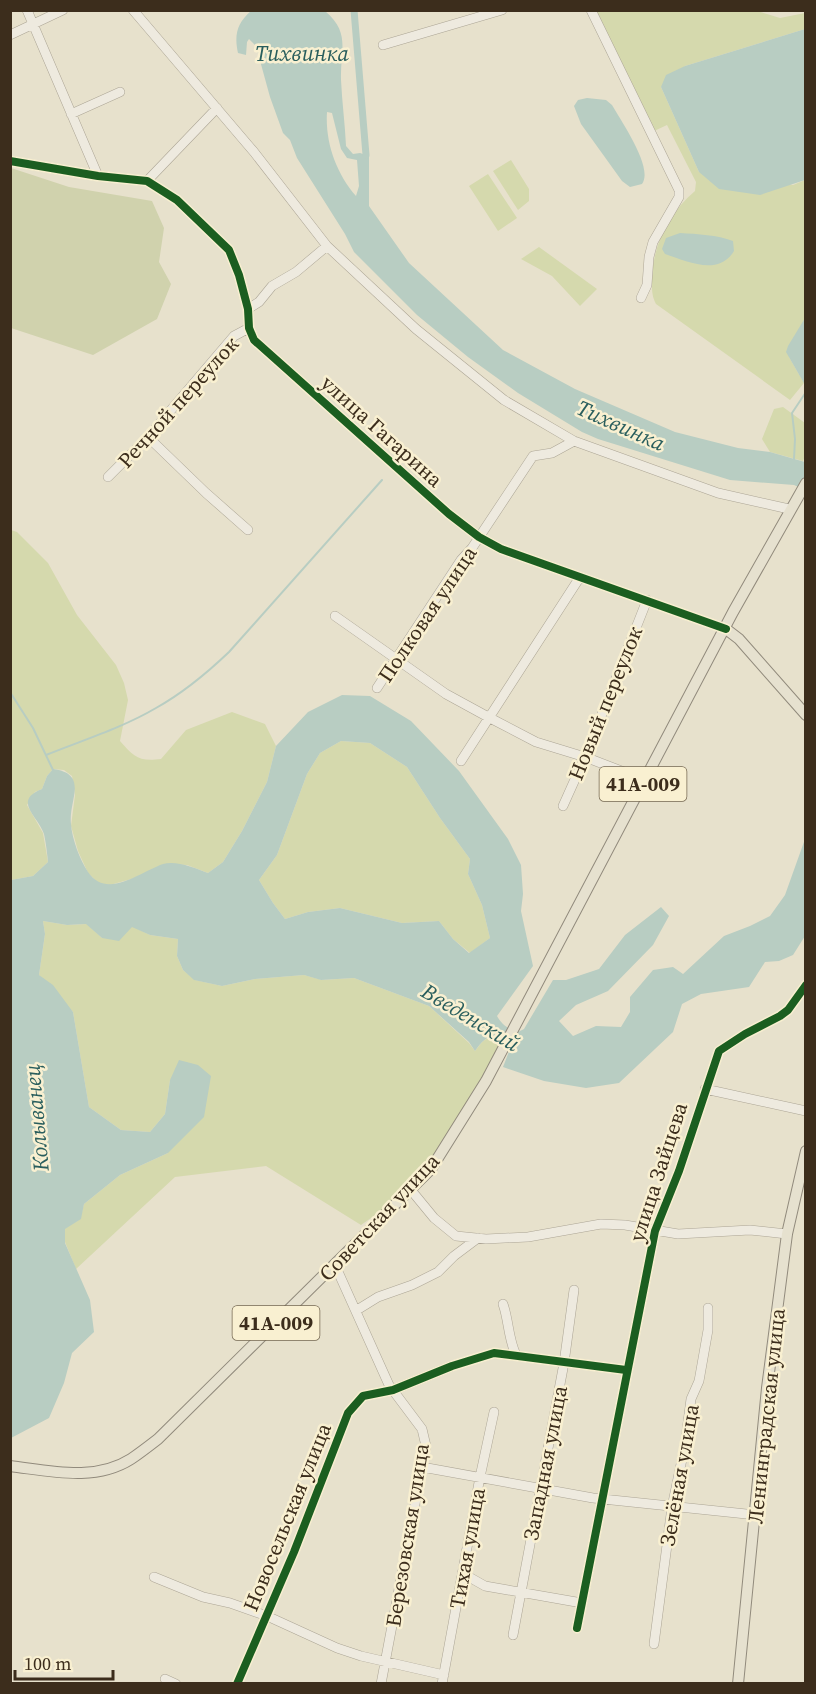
<svg xmlns="http://www.w3.org/2000/svg" width="816" height="1694" font-family="'Source Serif 4',serif">
	<style>
		.green { fill: #d5d9ad }
		.cemetery { fill: #d0d2ad }
		.water { fill: #b8cdc2; fill-rule: evenodd }
		.lines { fill: none; stroke-linecap: round; stroke-linejoin: round }
		.stream { stroke: #b8cdc2; stroke-width: 2 }
		.canal { stroke: #b8cdc2; stroke-width: 7 }
		.minor-casing { stroke: #aca595; stroke-width: 10 }
		.major-casing { stroke: #918a7c; stroke-width: 12 }
		.minor { stroke: #eeeadf; stroke-width: 9 }
		.major { stroke: #e6e1cf; stroke-width: 10 }
		.cycleway-casing { stroke: #f9f0d1; stroke-width: 11 }
		.cycleway { stroke: #1b5e20; stroke-width: 8 }
		.labels { text-anchor: middle; dominant-baseline: central; stroke-width: 5; stroke-linejoin: round; paint-order: stroke }
		.shield { fill: #f9f0d1; stroke: #756852; stroke-width: 1.5 }
		.shield-label { font-size: 20px; font-weight: bold; fill: #3c2d1c }
		.street-label { font-size: 21px; fill: #3c2d1c; stroke: #f9f0d1 }
		.water-label { font-size: 22px; font-style: italic; fill: #295e5d; stroke: #f9f0d1 }
	</style>
	<rect width="100%" height="100%" fill="#e7e1cc"/>
	<!-- green -->
	<path class="green" d="M 754,10 L 780,18 L 805,13 L 805,29 L 685,66 L 661,87 L 699,172 L 793,185 L 805,180 L 805,318 L 789,357 L 804,383 L 790,400 L 656,304 C 651,295 652,286 652,276 C 654,243 669,213 695,191 L 696,182 L 667,125 L 652,132 L 595,11 Z
		M 511,160 L 529,189 L 529,201 L 518,210 L 493,171 Z
		M 488,174 L 517,218 L 498,231 L 469,186 Z
		M 539,247 L 597,289 L 580,306 L 552,276 L 521,259 Z
		M 783,407 L 805,423 L 805,456 L 803,461 L 770,452 L 762,439 L 774,409 Z
		M 11,530 L 17,532 L 48,563 L 77,615 L 116,665 L 124,683 L 128,700 L 120,741 C 134,757 139,762 161,759 L 186,730 L 232,712 L 265,724 L 276,746 L 267,782 L 242,831 L 223,862 L 208,873 L 187,865 L 164,864 L 142,876 L 110,885 L 98,883 L 88,873 L 78,851 L 71,826 L 75,795 L 72,776 L 64,770 L 53,769 L 47,776 L 42,789 L 35,792 L 27,805 L 43,833 L 48,862 L 33,876 L 11,880 Z
		M 341,741 L 370,743 L 407,767 L 440,818 L 470,859 L 468,874 L 482,905 L 490,938 L 470,953 L 453,939 L 439,921 L 402,923 L 340,908 L 308,912 L 285,919 L 273,903 L 259,880 L 277,855 L 307,774 L 320,753 Z
		M 43,921 L 67,925 L 87,924 L 102,938 L 132,926 L 150,935 L 178,939 L 177,956 L 183,970 L 195,980 L 222,986 L 255,979 L 304,975 L 322,980 L 354,978 L 429,1006 L 469,1043 L 475,1051 C 484,1039 489,1033 504,1040 L 486,1081 L 411,1190 L 361,1225 L 266,1166 L 175,1177 L 76,1269 L 65,1242 L 64,1229 L 80,1219 L 84,1204 L 120,1175 L 168,1153 L 170,1080 L 165,1114 L 150,1132 L 121,1130 L 89,1107 L 73,1012 L 39,975 L 45,934 Z"/>
	<!-- cemetery -->
	<path class="cemetery" d="M 11,168 L 69,187 L 152,201 L 164,228 L 159,262 L 171,284 L 157,319 L 93,355 L 11,328 Z"/>
	<!-- water -->
	<path class="water" d="M 251,11 L 325,11 C 351,33 340,50 341,80 C 342,102 345,124 346,146 L 353,154 L 360,153 L 369,156 L 369,206 L 409,263 L 503,350 L 575,389 L 675,432 L 738,448 L 770,452 L 805,462 L 805,490 L 794,485 L 730,480 L 598,439 L 582,432 L 518,393 L 468,357 L 417,315 L 354,252 L 345,234 L 297,158 L 290,140 L 283,133 L 270,97 L 256,46 L 249,39 L 247,42 L 246,55 L 238,53 C 234,35 237,23 251,11 ZM 327,112 L 332,113 L 341,149 L 347,158 L 357,160 L 359,186 L 356,196 C 336,173 325,142 327,112 Z
		M 805,29 L 805,180 L 760,195 L 719,189 L 699,172 L 661,87 L 666,75 L 685,66 Z
		M 587,98 L 606,100 L 612,105 C 621,121 654,168 642,184 L 630,187 L 622,181 L 581,124 L 574,106 L 578,100 Z
		M 680,233 C 698,234 717,235 733,241 L 734,251 C 718,277 687,261 665,254 L 662,249 L 666,238 Z
		M 805,318 L 805,385 L 786,352 L 788,346 Z
		M 342,695 L 370,696 L 411,721 L 459,771 L 508,839 L 521,865 L 523,894 L 521,911 L 533,966 L 497,1016 C 502,1025 508,1029 518,1032 L 524,1029 L 553,980 L 566,980 L 599,969 L 625,935 L 661,907 L 669,916 L 653,945 L 608,991 L 576,1005 L 559,1021 L 573,1036 L 596,1026 L 621,1027 L 630,1012 L 630,997 L 653,970 L 673,967 L 683,974 L 724,936 L 750,926 L 770,916 L 785,895 L 805,839 L 805,936 L 793,955 L 779,961 L 765,962 L 749,987 L 701,994 L 682,1004 L 673,1032 L 619,1083 L 586,1088 L 544,1081 L 503,1067 L 510,1049 C 497,1031 487,1033 475,1051 L 469,1042 L 429,1006 L 354,978 L 321,980 L 304,975 L 255,979 L 222,986 L 194,980 L 183,970 L 177,956 L 178,939 L 150,935 L 132,927 L 119,941 L 102,938 L 86,924 L 67,925 L 43,921 L 45,934 L 39,975 L 53,985 L 73,1012 L 89,1107 L 121,1130 L 150,1132 L 165,1114 L 170,1080 L 179,1060 L 198,1065 L 211,1076 L 204,1117 L 168,1153 L 120,1175 L 84,1204 L 81,1219 L 65,1229 L 65,1243 L 90,1300 L 94,1332 L 72,1353 L 64,1383 L 49,1418 L 11,1438 L 11,880 L 33,876 L 48,862 C 47,853 46,843 44,834 C 38,816 12,801 42,789 L 47,776 L 53,769 C 90,774 68,801 71,824 C 72,839 80,860 88,872 C 107,900 140,872 163,864 C 176,860 195,868 208,873 L 223,862 L 242,831 L 267,782 L 276,746 L 308,712 ZM 341,741 L 370,743 L 407,767 L 440,818 L 470,859 L 468,874 L 482,905 L 490,938 L 469,953 L 453,939 L 439,921 L 402,923 L 340,908 L 308,912 L 285,919 L 273,903 L 259,880 L 277,855 L 307,774 L 320,753 Z"/>
	<g class="lines">
		<!-- stream -->
		<path class="stream" d="M 794,459 L 795,439 L 792,413 L 806,392
			M 10,692 L 33,728 L 53,770
			M 46,755 C 83,740 122,728 156,708 C 183,693 207,673 229,652 L 382,480"/>
		<!-- canal -->
		<path class="canal" d="M 354,10 L 366,155"/>
		<!-- minor casing -->
		<g class="minor-casing">
			<path id="minor" d="M 27,10 L 98,176
				M 133,10 L 254,152 L 327,246 L 416,329 L 504,400 L 574,441 L 718,493 L 789,509
				M 591,10 L 679,190 L 679,197 L 653,242 L 649,257 L 647,285 L 641,298
				M 10,35 L 63,10
				M 383,45 L 502,10
				M 71,114 L 120,92
				M 10,161 L 98,176 L 147,181 L 177,200 L 229,250 L 239,275 L 248,309 L 249,328 L 254,340 L 449,514 L 479,537 L 501,549 L 726,629
				M 147,181 L 217,108
				M 248,309 L 259,302 L 272,286 L 296,272 L 327,246
				M 148,437 L 206,493 L 248,530
				M 108,477 L 148,437 L 234,336 L 249,328
				M 335,616 L 446,694 L 490,718 L 536,742 L 585,757 L 645,780
				M 377,688 L 461,560 L 472,548 L 533,456 L 552,453 L 574,441
				M 461,761 L 580,577
				M 563,806 L 585,757 L 647,600
				M 705,1089 L 806,1111
				M 411,1190 L 434,1218 L 456,1236 L 486,1239 L 528,1237 L 601,1224 L 625,1225 L 678,1234 L 750,1230 L 787,1234
				M 335,1265 L 389,1385 L 422,1429 L 426,1446 L 381,1684
				M 503,1304 C 509,1321 508,1338 516,1355
				M 357,1310 L 378,1297 L 412,1285 L 438,1272 L 454,1256 L 478,1238
				M 422,1467 L 593,1498 L 756,1515
				M 462,1573 L 485,1586 L 582,1603
				M 154,1577 L 203,1597 L 230,1603 L 267,1616 L 337,1648 L 361,1656 L 444,1675
				M 577,1628 L 655,1231 L 679,1171 L 719,1051 L 745,1034 L 780,1016 L 788,1010 L 806,985
				M 513,1635 L 564,1363 L 574,1290
				M 654,1644 L 672,1507 L 685,1445 L 691,1399 L 699,1381 L 708,1330 L 708,1308
				M 165,1679 L 176,1684
				M 237,1684 L 294,1552 L 348,1413 L 363,1396 L 393,1390 L 452,1366 L 494,1353 L 626,1370
				M 442,1684 L 480,1477 L 494,1412"/>
		</g>
		<!-- major casing -->
		<g class="major-casing">
			<path id="major" d="M 726,629 L 739,639 L 806,715
				M 10,1466 C 51,1471 95,1482 131,1459 C 140,1453 149,1446 158,1439 L 431,1169 L 486,1081 L 733,612 L 806,483
				M 738,1684 L 767,1388 L 787,1234 L 806,1151"/>
		</g>
		<!-- minor -->
		<use href="#minor" class="minor"/>
		<!-- major -->
		<use href="#major" class="major"/>
		<!-- cycleway casing -->
		<g class="cycleway-casing">
			<path id="cycleway" d="M 10,161 L 98,176 L 147,181 L 177,200 L 229,250 L 239,275 L 248,309 L 249,328 L 254,340 L 449,514 L 479,537 L 501,549 L 726,629
				M 577,1628 L 655,1231 L 679,1171 L 719,1051 L 745,1034 L 780,1016 L 788,1010 L 806,985
				M 237,1684 L 294,1552 L 348,1413 L 363,1396 L 393,1390 L 452,1366 L 494,1353 L 626,1370"/>
		</g>
		<!-- cycleway -->
		<use href="#cycleway" class="cycleway"/>
	</g>
	<g class="labels">
		<!-- shield labels -->
		<g class="shield">
			<rect x="599.5" y="767" width="87" height="34" rx="4.5"/>
			<rect x="232.5" y="1306" width="87" height="34" rx="4.5"/>
		</g>
		<g class="shield-label">
			<text x="643" y="784">41А-009</text>
			<text x="276" y="1323">41А-009</text>
		</g>
		<!-- street labels -->
		<g class="street-label">
			<text transform="translate(178 402) rotate(-48)">Речной переулок</text>
			<text transform="translate(382 431) rotate(42)">улица Гагарина</text>
			<text transform="translate(427 614) rotate(-56)">Полковая улица</text>
			<text transform="translate(605 703) rotate(-68)">Новый переулок</text>
			<text transform="translate(658 1172) rotate(-72)">улица Зайцева</text>
			<text transform="translate(379 1217) rotate(-47)">Советская улица</text>
			<text transform="translate(766 1416) rotate(-84)">Ленинградская улица</text>
			<text transform="translate(545 1463) rotate(-79)">Западная улица</text>
			<text transform="translate(679 1475) rotate(-80)">Зелёная улица</text>
			<text transform="translate(287 1517) rotate(-68)">Новосельская улица</text>
			<text transform="translate(407 1535) rotate(-81)">Березовская улица</text>
			<text transform="translate(467 1548) rotate(-80)">Тихая улица</text>
		</g>
		<!-- water labels -->
		<g class="water-label">
			<text x="302" y="53">Тихвинка</text>
			<text transform="translate(621 425) rotate(24)">Тихвинка</text>
			<text transform="translate(471 1017) rotate(31)">Введенский</text>
			<text transform="translate(36 1118) rotate(-95)">Колыванец</text>
		</g>
	</g>
	<!-- border -->
	<rect width="816" height="1694" fill="none" stroke="#3c2d1c" stroke-width="24"/>
	<!-- scale -->
	<path d="M15 1670v9h98v-9" fill="none" stroke="#3c2d1c" stroke-width="3"/>
	<text x="24" y="1670" font-size="18" fill="#3c2d1c" stroke="#f9f0d1" stroke-width="4.5" paint-order="stroke">100 m</text>
</svg>
